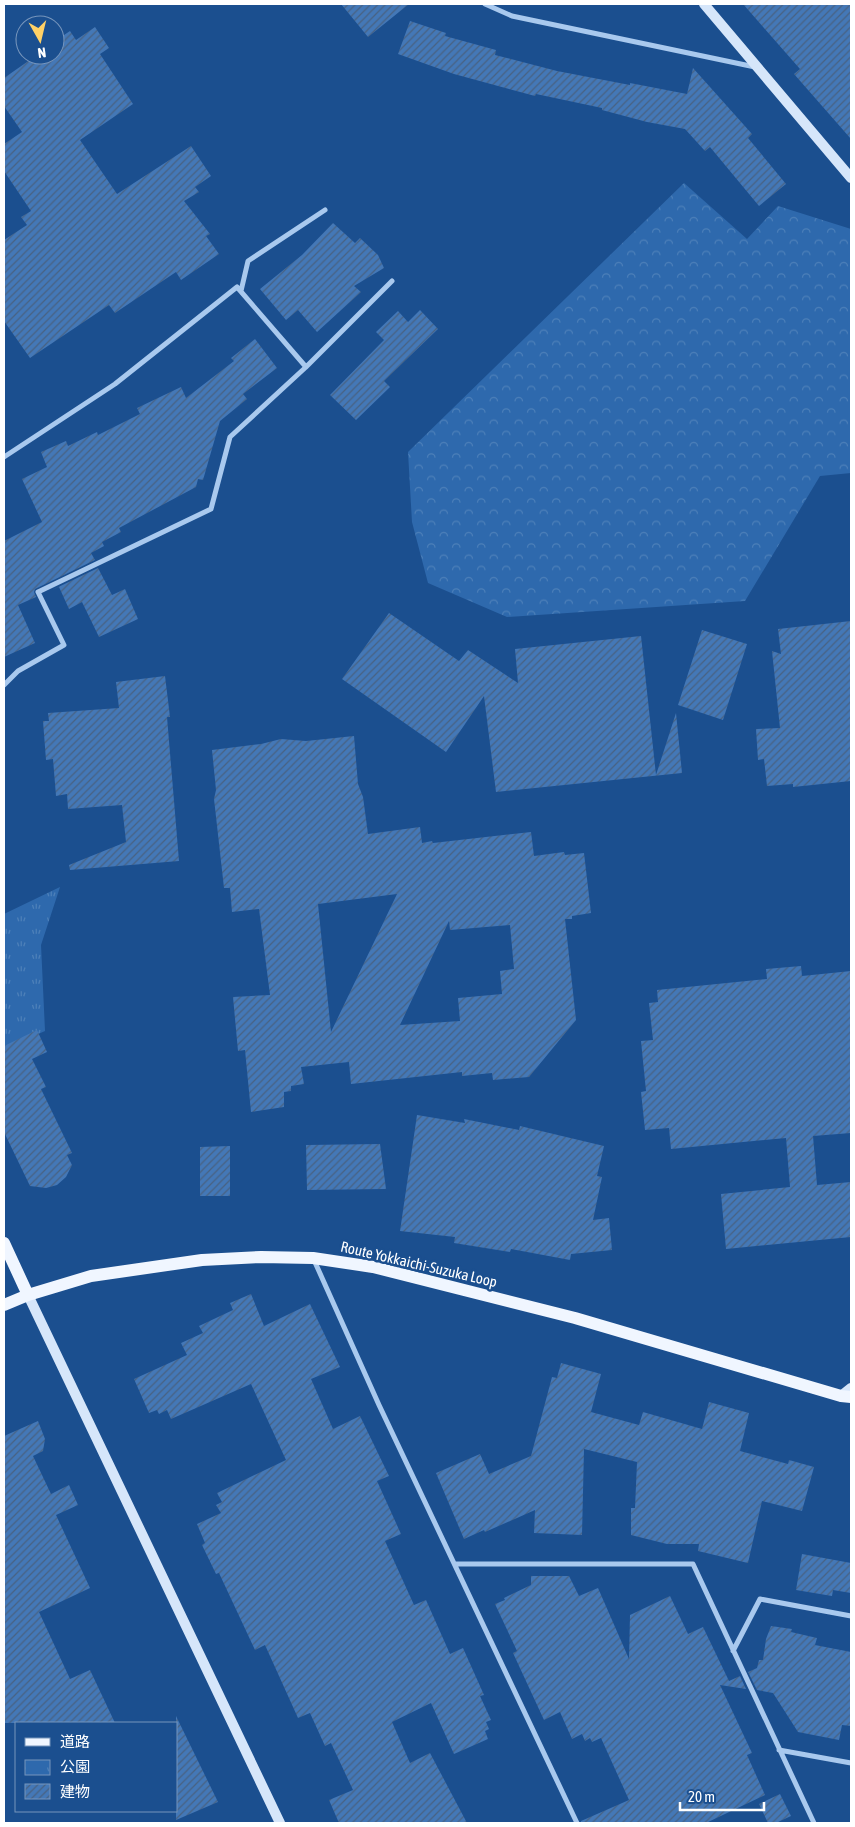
<svg xmlns="http://www.w3.org/2000/svg" width="855" height="1827" font-family="'Asap Condensed','Noto Sans JP',sans-serif">
	<style>
		.forest { fill: url(#forest-crowns) }
		.park { fill: url(#park-tufts) }
		.building { fill: url(#building-hatch); fill-rule: evenodd }
		.lines { fill: none; stroke-linecap: round; stroke-linejoin: round }
		.street { stroke: #a9c9ee; stroke-width: 5 }
		.secondary { stroke: #d6e6fa; stroke-width: 10 }
		.primary { stroke: #f0f6ff; stroke-width: 12 }
		.labels { text-anchor: middle; dominant-baseline: central; stroke-width: 5; stroke-linejoin: round; paint-order: stroke }
		.street-label { font-size: 15px; fill: #fff; stroke: #1b4f8f }
	</style>
	<defs>
		<pattern id="forest-crowns" width="20" height="18" patternUnits="userSpaceOnUse" patternTransform="scale(1.25)"><rect width="20" height="18" fill="#2e69ad"/><path d="M2 6a3 3 0 1 1 6 0M12 15a3 3 0 1 1 6 0" fill="none" stroke="#4d80b9"/></pattern>
		<pattern id="park-tufts" width="24" height="20" patternUnits="userSpaceOnUse" patternTransform="scale(1.25)"><rect width="24" height="20" fill="#2e69ad"/><path d="M3 7l-1-3M5 7V3M7 7l1-3M15 17l-1-3M17 17v-4M19 17l1-3" fill="none" stroke="#4d80b9"/></pattern>
		<pattern id="building-hatch" width="6" height="6" patternUnits="userSpaceOnUse" patternTransform="scale(1.25)"><rect width="6" height="6" fill="#4478b7"/><path d="M-1 1l2-2M0 6l6-6M5 7l2-2" fill="none" stroke="#486282"/></pattern>
	</defs>
	<rect width="100%" height="100%" fill="#1b4f8f"/>
	<!-- forest -->
	<path class="forest" d="M 684,183 L 747,239 L 778,206 L 851,229 L 851,473 L 820,476 L 745,601 L 507,617 L 428,583 L 412,522 L 408,452 Z"/>
	<!-- park -->
	<path class="park" d="M 60,887 L 41,945 L 45,1031 L 4,1049 L 4,914 Z"/>
	<!-- building -->
	<path class="building" d="M 341,4 L 409,4 L 368,37 Z
		M 743,4 L 851,4 L 851,139 L 794,74 L 800,69 Z
		M 410,21 L 446,33 L 445,36 L 496,50 L 495,55 L 557,71 L 630,85 L 630,83 L 687,94 L 693,68 L 752,134 L 748,138 L 786,184 L 759,206 L 710,147 L 705,151 L 685,129 L 647,122 L 602,110 L 602,108 L 536,94 L 535,96 L 454,74 L 398,54 Z
		M 95,27 L 109,48 L 100,54 L 133,104 L 80,140 L 117,194 L 191,146 L 211,176 L 195,187 L 199,192 L 184,201 L 210,234 L 206,236 L 219,254 L 181,280 L 176,272 L 115,313 L 109,305 L 30,358 L 4,321 L 4,240 L 27,225 L 21,217 L 31,211 L 4,171 L 4,144 L 22,132 L 4,106 L 4,78 L 37,55 L 55,55 L 55,41 L 70,31 L 76,40 Z
		M 333,223 L 355,243 L 360,238 L 378,255 L 384,268 L 354,286 L 361,292 L 317,332 L 298,310 L 286,320 L 260,289 L 302,255 Z
		M 420,310 L 438,329 L 384,381 L 390,387 L 356,420 L 330,395 L 384,340 L 376,332 L 398,311 L 408,322 Z
		M 255,339 L 277,368 L 243,394 L 247,399 L 220,421 L 203,480 L 198,479 L 196,487 L 119,528 L 121,532 L 102,542 L 104,546 L 91,553 L 95,560 L 35,589 L 34,592 L 36,597 L 18,605 L 35,643 L 4,657 L 4,541 L 42,522 L 22,479 L 47,467 L 41,452 L 66,441 L 68,446 L 97,432 L 98,435 L 140,414 L 137,408 L 181,387 L 186,398 L 234,361 L 231,358 Z
		M 98,568 L 112,595 L 125,589 L 138,619 L 99,637 L 82,602 L 69,609 L 59,587 L 52,590 Z
		M 389,613 L 459,661 L 468,650 L 518,683 L 515,649 L 641,636 L 656,775 L 676,713 L 682,773 L 496,792 L 484,696 L 446,752 L 342,679 Z
		M 851,621 L 851,781 L 793,787 L 793,784 L 767,786 L 764,759 L 758,760 L 756,729 L 780,728 L 772,651 L 781,654 L 778,629 Z
		M 702,630 L 747,644 L 723,720 L 678,705 Z
		M 165,676 L 170,717 L 167,717 L 179,861 L 70,870 L 69,865 L 126,842 L 122,805 L 68,809 L 67,794 L 56,796 L 53,759 L 46,760 L 43,721 L 49,721 L 48,713 L 119,708 L 116,682 Z
		M 354,736 L 358,784 L 363,797 L 368,834 L 420,827 L 422,843 L 432,841 L 433,843 L 531,832 L 534,856 L 564,852 L 565,855 L 584,853 L 591,913 L 572,916 L 572,919 L 565,919 L 576,1020 L 529,1077 L 493,1080 L 492,1073 L 462,1076 L 462,1072 L 351,1084 L 349,1062 L 301,1067 L 304,1084 L 291,1086 L 291,1091 L 284,1092 L 284,1107 L 251,1112 L 245,1050 L 238,1051 L 233,997 L 270,995 L 259,909 L 232,912 L 230,888 L 224,888 L 214,799 L 216,790 L 212,750 L 261,744 L 281,739 L 306,741 ZM 397,894 L 331,1032 L 318,904 ZM 449,921 L 450,930 L 510,925 L 514,969 L 500,971 L 502,994 L 458,998 L 460,1021 L 400,1025 Z
		M 801,966 L 802,976 L 851,971 L 851,1133 L 813,1136 L 817,1185 L 851,1182 L 851,1237 L 726,1249 L 721,1194 L 790,1187 L 786,1138 L 671,1149 L 669,1128 L 645,1130 L 641,1092 L 646,1091 L 641,1041 L 653,1040 L 649,1003 L 658,1002 L 657,990 L 767,979 L 766,969 Z
		M 37,1030 L 47,1052 L 32,1059 L 46,1087 L 41,1089 L 72,1153 L 67,1155 L 72,1165 L 66,1177 L 57,1185 L 46,1188 L 30,1186 L 4,1132 L 4,1046 Z
		M 417,1115 L 465,1123 L 464,1119 L 519,1130 L 520,1126 L 604,1146 L 597,1176 L 602,1177 L 593,1220 L 609,1218 L 612,1250 L 571,1254 L 570,1260 L 511,1249 L 510,1252 L 454,1243 L 455,1237 L 400,1231 Z
		M 380,1144 L 386,1189 L 307,1190 L 306,1145 Z
		M 230,1146 L 230,1196 L 200,1196 L 200,1147 Z
		M 251,1294 L 264,1326 L 310,1304 L 340,1367 L 311,1379 L 333,1429 L 360,1416 L 389,1476 L 377,1481 L 401,1534 L 385,1541 L 414,1605 L 426,1600 L 450,1654 L 463,1648 L 484,1695 L 480,1696 L 491,1720 L 486,1722 L 489,1729 L 485,1731 L 488,1739 L 454,1754 L 431,1703 L 392,1722 L 410,1763 L 430,1753 L 467,1823 L 339,1823 L 329,1800 L 353,1790 L 331,1743 L 325,1746 L 310,1713 L 298,1718 L 265,1645 L 255,1650 L 219,1573 L 216,1574 L 202,1545 L 205,1543 L 197,1524 L 221,1513 L 216,1505 L 222,1502 L 217,1493 L 286,1460 L 251,1384 L 171,1419 L 167,1410 L 159,1414 L 157,1410 L 149,1413 L 134,1379 L 187,1355 L 181,1343 L 203,1333 L 199,1326 L 233,1310 L 230,1303 Z
		M 561,1363 L 601,1374 L 591,1412 L 639,1425 L 643,1412 L 702,1429 L 709,1402 L 749,1413 L 740,1451 L 788,1464 L 789,1460 L 814,1467 L 802,1511 L 762,1501 L 748,1563 L 698,1551 L 699,1544 L 667,1544 L 631,1535 L 631,1508 L 635,1508 L 637,1462 L 584,1449 L 582,1535 L 534,1533 L 535,1510 L 485,1532 L 484,1530 L 464,1539 L 436,1473 L 480,1454 L 489,1474 L 531,1456 L 552,1377 L 557,1378 Z
		M 38,1421 L 45,1439 L 43,1451 L 33,1456 L 51,1494 L 69,1485 L 78,1505 L 56,1515 L 90,1588 L 39,1612 L 70,1679 L 90,1670 L 115,1723 L 4,1723 L 4,1436 Z
		M 802,1554 L 851,1563 L 851,1593 L 833,1590 L 832,1596 L 796,1590 Z
		M 531,1576 L 569,1576 L 579,1596 L 598,1588 L 629,1659 L 630,1615 L 670,1596 L 688,1634 L 703,1627 L 729,1681 L 740,1676 L 746,1689 L 720,1685 L 752,1753 L 747,1755 L 765,1795 L 706,1823 L 581,1823 L 581,1821 L 629,1800 L 601,1738 L 592,1742 L 590,1738 L 585,1741 L 582,1734 L 572,1739 L 560,1712 L 544,1720 L 513,1653 L 517,1651 L 495,1604 L 505,1600 L 504,1598 L 531,1585 Z
		M 771,1626 L 792,1629 L 791,1632 L 817,1638 L 815,1645 L 851,1652 L 851,1726 L 842,1725 L 839,1740 L 798,1732 L 773,1693 L 757,1690 L 748,1672 L 757,1668 L 759,1660 L 763,1660 L 766,1639 Z
		M 176,1716 L 218,1802 L 176,1820 Z
		M 780,1794 L 791,1816 L 776,1823 L 768,1823 L 759,1804 Z"/>
	<g class="lines">
		<!-- street -->
		<path class="street" d="M 485,4 L 512,16 L 755,67
			M 241,291 L 248,261 L 325,210
			M 4,457 L 115,384 L 237,287 L 306,367
			M 4,685 L 18,671 L 64,645 L 38,592 L 211,509 L 230,437 L 306,367 L 392,281
			M 314,1260 L 379,1405 L 577,1823
			M 455,1564 L 693,1564 L 814,1823
			M 733,1651 L 760,1599 L 851,1616
			M 779,1750 L 851,1763"/>
		<!-- secondary -->
		<path class="secondary" d="M 704,4 L 851,178
			M 28,1295 L 280,1823
			M 841,1396 L 851,1388"/>
		<!-- primary -->
		<path class="primary" d="M 4,1243 L 28,1295
			M 4,1305 L 28,1295 L 91,1276 L 202,1260 L 261,1257 L 313,1258 L 373,1267 L 575,1318 L 841,1396 L 851,1397"/>
	</g>
	<g class="labels">
		<!-- street labels -->
		<g class="street-label">
			<text transform="translate(419 1264) rotate(13)">Route Yokkaichi-Suzuka Loop</text>
		</g>
	</g>
	<!-- border -->
	<rect width="855" height="1827" fill="none" stroke="#ffffff" stroke-width="10"/>
	<!-- legend -->
	<rect x="15" y="1722" width="162" height="90" fill="#1b4f8f" stroke="#7695bc"/>
	<rect x="25" y="1738" width="25" height="8" fill="#f0f6ff" stroke="#7695bc"/>
	<text x="60" y="1747" font-size="15" fill="#ffffff">道路</text>
	<rect x="25" y="1760" width="25" height="15" fill="url(#park-tufts)" stroke="#7695bc"/>
	<text x="60" y="1772" font-size="15" fill="#ffffff">公園</text>
	<rect x="25" y="1784" width="25" height="15" fill="url(#building-hatch)" stroke="#7695bc"/>
	<text x="60" y="1797" font-size="15" fill="#ffffff">建物</text>
	<!-- north arrow -->
	<g transform="translate(40 40) rotate(172)"><circle r="24" fill="#1b4f8f" stroke="#7695bc"/>
	<path d="M0-4L9 19L0 12L-9 19Z" fill="#ffd166"/>
	<text y="-8" font-size="14" font-weight="bold" text-anchor="middle" fill="#ffffff">N</text>
	</g>
	<!-- scale -->
	<path d="M680 1802v8h84v-8" fill="none" stroke="#ffffff" stroke-width="2.5"/>
	<text x="688" y="1802" font-size="15" fill="#ffffff" stroke="#1b4f8f" stroke-width="4" paint-order="stroke">20 m</text>
</svg>
